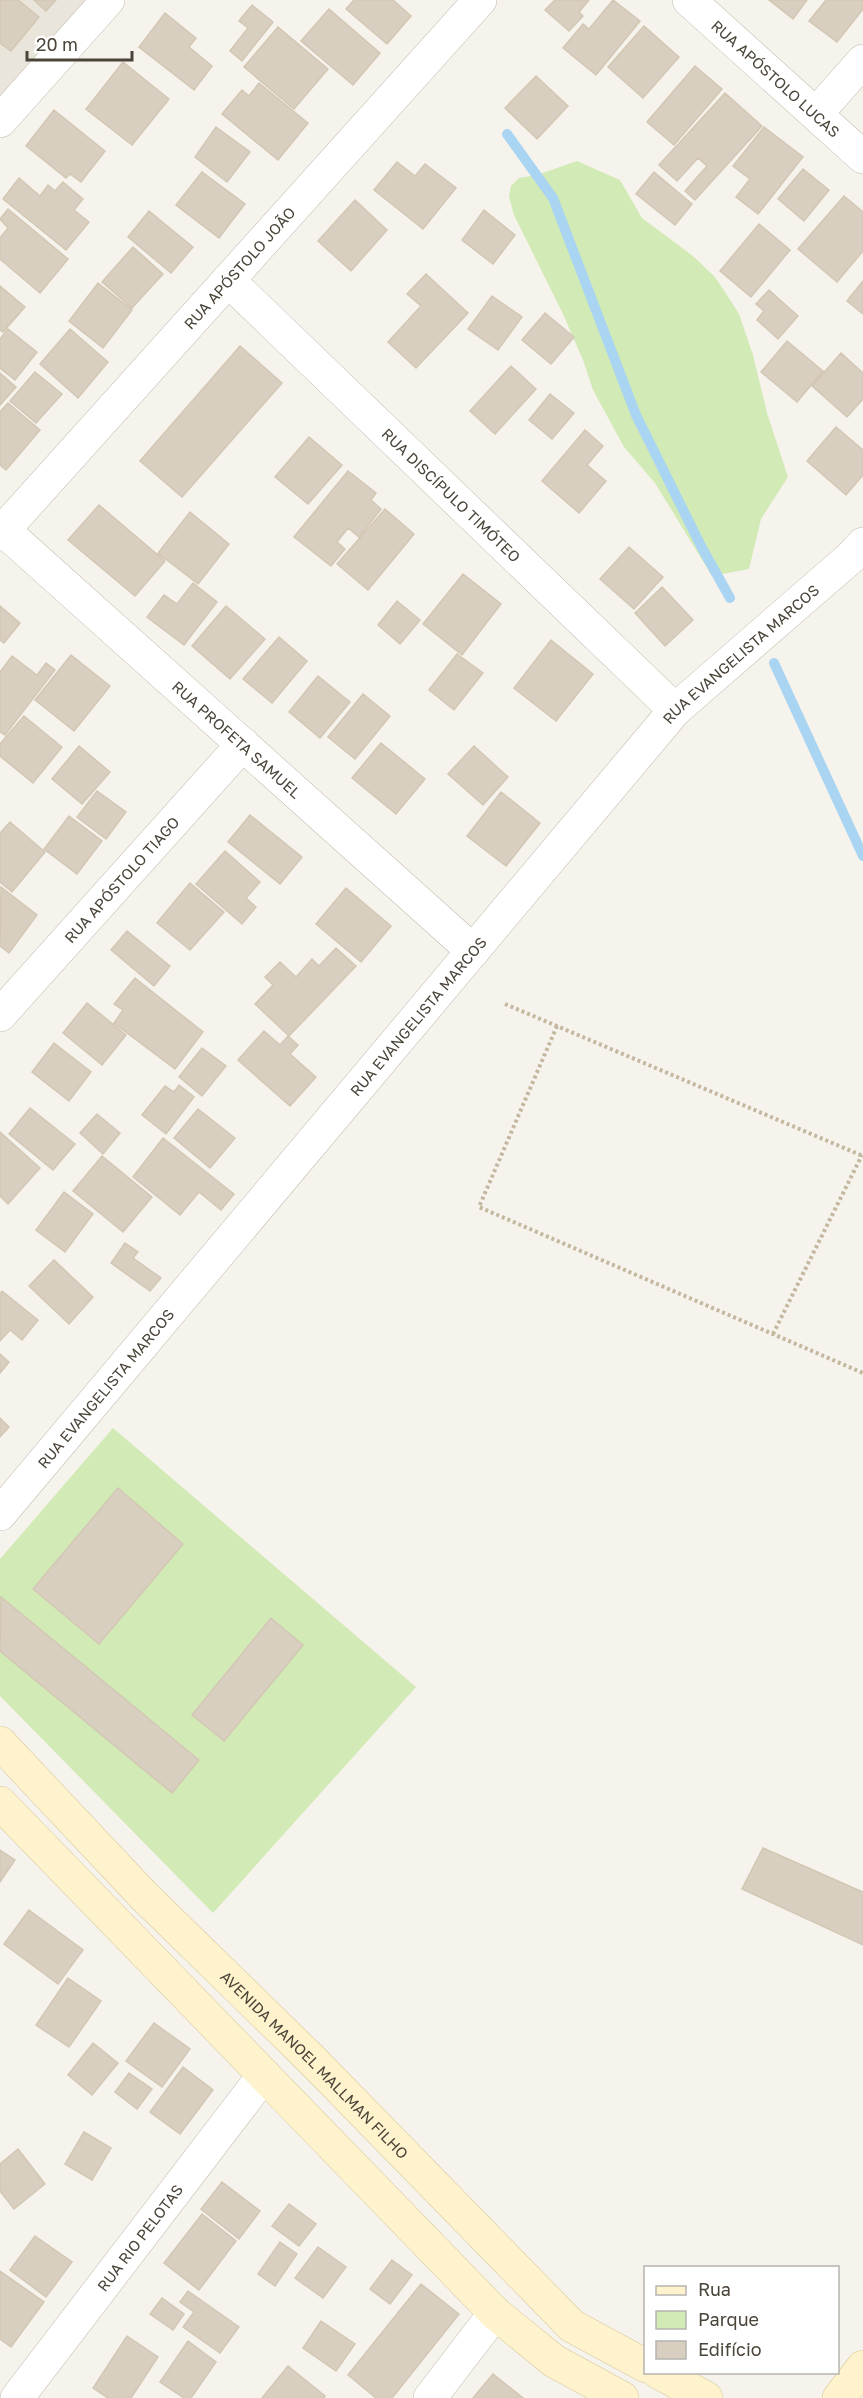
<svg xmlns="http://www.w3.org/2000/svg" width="863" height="2398" font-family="'Golos Text',sans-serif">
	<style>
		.residential { fill: #eae5da }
		.green { fill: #d2eab5 }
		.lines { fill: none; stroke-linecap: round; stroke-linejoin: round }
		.stream { stroke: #a9d4f2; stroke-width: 10 }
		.building { fill: #d8cfc1; stroke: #d3c7b4; stroke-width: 1.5 }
		.street-casing { stroke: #c2bbae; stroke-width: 34 }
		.secondary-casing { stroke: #d6c79b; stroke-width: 34 }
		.path { stroke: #c4b79f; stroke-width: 4; stroke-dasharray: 3 3; stroke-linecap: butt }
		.street { stroke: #fff; stroke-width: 33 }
		.secondary { stroke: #fff3cd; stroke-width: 33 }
		.labels { text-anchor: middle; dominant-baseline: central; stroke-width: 6; stroke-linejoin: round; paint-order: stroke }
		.street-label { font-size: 15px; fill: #4b4439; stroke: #fff }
	</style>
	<rect width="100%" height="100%" fill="#f6f3ec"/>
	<!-- residential -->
	<path class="residential" d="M 0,0 L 108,0 L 0,121 Z"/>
	<!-- green -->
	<path class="green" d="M 577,161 L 620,180 L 642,218 L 693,256 L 715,277 L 727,295 L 739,314 L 753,355 L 767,413 L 788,477 L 761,519 L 749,569 L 712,576 L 655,483 L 624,447 L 593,390 L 583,360 L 563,314 L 514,215 L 509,197 L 511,186 L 519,178 L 537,175 Z
		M 113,1428 L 416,1687 L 213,1913 L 0,1696 L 0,1559 Z"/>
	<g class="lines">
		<!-- stream -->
		<path class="stream" d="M 507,134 L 553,198 L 636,415 L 702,548 L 730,598
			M 774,663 L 863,856"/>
	</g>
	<!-- building -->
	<path class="building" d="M 0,0 L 18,0 L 39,17 L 11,51 L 0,43 Z
		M 34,0 L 56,0 L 46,11 Z
		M 354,0 L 393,0 L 411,16 L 387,44 L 346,9 Z
		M 555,0 L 589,0 L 579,12 L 583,16 L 569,31 L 545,10 Z
		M 613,0 L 640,21 L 596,75 L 563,48 L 583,24 L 589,29 Z
		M 769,0 L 807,0 L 793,19 Z
		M 826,0 L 863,0 L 863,9 L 837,42 L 809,21 Z
		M 252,5 L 273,22 L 242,61 L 230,51 L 248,28 L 239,21 Z
		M 329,9 L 380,53 L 353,85 L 301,41 Z
		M 165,13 L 196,38 L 189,47 L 212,66 L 194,90 L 139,47 Z
		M 644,26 L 679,57 L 643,98 L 608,67 Z
		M 278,27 L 328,69 L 294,109 L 244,67 Z
		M 123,62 L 169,99 L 132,145 L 86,109 Z
		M 695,66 L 722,89 L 674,145 L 647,122 Z
		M 536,76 L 568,106 L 537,139 L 505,108 Z
		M 259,83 L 308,123 L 278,160 L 222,114 L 242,90 L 249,96 Z
		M 725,93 L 762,126 L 695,200 L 685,191 L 707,166 L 698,158 L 677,181 L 659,165 Z
		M 54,110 L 105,151 L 81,182 L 70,174 L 66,178 L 26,146 Z
		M 216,127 L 250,152 L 227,182 L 195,157 Z
		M 764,127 L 803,157 L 758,214 L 736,197 L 750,179 L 733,166 Z
		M 397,162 L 415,176 L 425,164 L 456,188 L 423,229 L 374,190 Z
		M 803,169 L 829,190 L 804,221 L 778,199 Z
		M 202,172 L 245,204 L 219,238 L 176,205 Z
		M 654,172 L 692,204 L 675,225 L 636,194 Z
		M 19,178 L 40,196 L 48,185 L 55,191 L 63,182 L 83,199 L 74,210 L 89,222 L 66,250 L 3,199 Z
		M 844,196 L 863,212 L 863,251 L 837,282 L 798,249 Z
		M 355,200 L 387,230 L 351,271 L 318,241 Z
		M 8,209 L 68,259 L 40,293 L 0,259 L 0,238 L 8,228 L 0,219 Z
		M 484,210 L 515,235 L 493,264 L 462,240 Z
		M 149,211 L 193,247 L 171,273 L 128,237 Z
		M 759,224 L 790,250 L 751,297 L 720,271 Z
		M 133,247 L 163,274 L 132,308 L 102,282 Z
		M 426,274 L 468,313 L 416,368 L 388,342 L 421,306 L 407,294 Z
		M 863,281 L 863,314 L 847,301 Z
		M 98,283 L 132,310 L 103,348 L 69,321 Z
		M 0,286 L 25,307 L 3,332 L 0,330 Z
		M 769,290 L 798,316 L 778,339 L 757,320 L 764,311 L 756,304 Z
		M 492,296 L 522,317 L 498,350 L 468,329 Z
		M 545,313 L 574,337 L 551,364 L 522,340 Z
		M 8,329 L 37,352 L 15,380 L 0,368 L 0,339 Z
		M 70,329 L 108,362 L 78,398 L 40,364 Z
		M 787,341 L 823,371 L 797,402 L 761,372 Z
		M 240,346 L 282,383 L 182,497 L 140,461 Z
		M 841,353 L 863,373 L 863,399 L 847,417 L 812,386 Z
		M 511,366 L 536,389 L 495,434 L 470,411 Z
		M 35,372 L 62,394 L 36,423 L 10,401 Z
		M 0,373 L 16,387 L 0,405 Z
		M 550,394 L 574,413 L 552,439 L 529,420 Z
		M 8,403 L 40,430 L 6,470 L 0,465 L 0,412 Z
		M 836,427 L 863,450 L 863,475 L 846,495 L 807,461 Z
		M 585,430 L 603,446 L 587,465 L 606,481 L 579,513 L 542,481 Z
		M 309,437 L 342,465 L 308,504 L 275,477 Z
		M 348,471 L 376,493 L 371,500 L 381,509 L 359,537 L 348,528 L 337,542 L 345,549 L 331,566 L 294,537 Z
		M 99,505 L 165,561 L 135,596 L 68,540 Z
		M 385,509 L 414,534 L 368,590 L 337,564 Z
		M 190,512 L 229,544 L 198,584 L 158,553 Z
		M 629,547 L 663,577 L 634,609 L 600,579 Z
		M 463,574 L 501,604 L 462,655 L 423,624 Z
		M 193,583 L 217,602 L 184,645 L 147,617 L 164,595 L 177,604 Z
		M 662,587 L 693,620 L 665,646 L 635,613 Z
		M 397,601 L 420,620 L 400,644 L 378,625 Z
		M 0,606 L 20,623 L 4,643 L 0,640 Z
		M 226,606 L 265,639 L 230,679 L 192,646 Z
		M 279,637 L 307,661 L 272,703 L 243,679 Z
		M 551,640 L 593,674 L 556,721 L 514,688 Z
		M 457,654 L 483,673 L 454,710 L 429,690 Z
		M 71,655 L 110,686 L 74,731 L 35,700 Z
		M 12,656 L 37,675 L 46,663 L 55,670 L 5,735 L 0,732 L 0,672 Z
		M 318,676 L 350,702 L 320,738 L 289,712 Z
		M 363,694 L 390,716 L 355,759 L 328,737 Z
		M 24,716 L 62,747 L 33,783 L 0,756 L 0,744 Z
		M 381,743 L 425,779 L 396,814 L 352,778 Z
		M 79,746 L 110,772 L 82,804 L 52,779 Z
		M 474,746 L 508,777 L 483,805 L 448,774 Z
		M 97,791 L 126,812 L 106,839 L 77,817 Z
		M 501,792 L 540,823 L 506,866 L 467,836 Z
		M 250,815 L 302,857 L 280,884 L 228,842 Z
		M 69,816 L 102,841 L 77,874 L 44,849 Z
		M 10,822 L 45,852 L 12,892 L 0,882 L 0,833 Z
		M 225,851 L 260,882 L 246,898 L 256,907 L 242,924 L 196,884 Z
		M 190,883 L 224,912 L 190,950 L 157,923 Z
		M 1,887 L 37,915 L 9,953 L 0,946 Z
		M 346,888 L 391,926 L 361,962 L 316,924 Z
		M 127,931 L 170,966 L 154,986 L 111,950 Z
		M 336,948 L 356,966 L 289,1036 L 255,1004 L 273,985 L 265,977 L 280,962 L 296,977 L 312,959 L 319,966 Z
		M 135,978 L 203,1032 L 175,1069 L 114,1023 L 123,1010 L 114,1004 Z
		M 87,1003 L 126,1035 L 102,1065 L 63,1033 Z
		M 264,1031 L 280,1045 L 288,1036 L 298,1045 L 290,1054 L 316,1077 L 290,1106 L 238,1060 Z
		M 54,1043 L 91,1072 L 69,1101 L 32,1072 Z
		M 202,1048 L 226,1066 L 202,1096 L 179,1077 Z
		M 179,1085 L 194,1097 L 166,1134 L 142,1115 L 165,1086 L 174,1092 Z
		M 30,1108 L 75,1144 L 53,1170 L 9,1134 Z
		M 198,1109 L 235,1138 L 210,1168 L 174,1138 Z
		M 97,1114 L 120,1133 L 103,1154 L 80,1133 Z
		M 0,1132 L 40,1168 L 8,1204 L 0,1196 Z
		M 163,1138 L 234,1194 L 221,1210 L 199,1192 L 180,1215 L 133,1177 Z
		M 102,1156 L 152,1197 L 123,1232 L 73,1191 Z
		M 64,1192 L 93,1214 L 65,1252 L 36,1230 Z
		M 125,1243 L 138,1252 L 133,1258 L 161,1278 L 150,1291 L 111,1263 Z
		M 54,1260 L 93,1297 L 69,1324 L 29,1286 Z
		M 2,1291 L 38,1320 L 22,1340 L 10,1330 L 0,1341 L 0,1294 Z
		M 0,1354 L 9,1362 L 0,1373 Z
		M 0,1418 L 9,1427 L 0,1437 Z
		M 118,1488 L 183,1544 L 99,1644 L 33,1589 Z
		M 1,1597 L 199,1760 L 172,1793 L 0,1651 Z
		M 271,1618 L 303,1645 L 224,1741 L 192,1715 Z
		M 763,1848 L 863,1892 L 863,1945 L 742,1889 Z
		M 0,1850 L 15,1860 L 0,1882 Z
		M 29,1910 L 83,1950 L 58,1984 L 4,1944 Z
		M 68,1978 L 101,2001 L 69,2047 L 36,2025 Z
		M 154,2023 L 190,2049 L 162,2087 L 126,2061 Z
		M 93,2043 L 118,2063 L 92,2095 L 68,2075 Z
		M 183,2067 L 213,2090 L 180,2134 L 150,2112 Z
		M 129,2073 L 152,2089 L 137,2109 L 115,2092 Z
		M 84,2132 L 111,2148 L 92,2180 L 65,2164 Z
		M 18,2149 L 45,2184 L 14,2209 L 0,2191 L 0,2164 Z
		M 222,2182 L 260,2211 L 239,2239 L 201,2209 Z
		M 289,2204 L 316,2224 L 299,2246 L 272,2226 Z
		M 202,2214 L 236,2241 L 199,2290 L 164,2263 Z
		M 35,2236 L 72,2262 L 46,2297 L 10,2270 Z
		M 280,2242 L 297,2254 L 275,2286 L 258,2274 Z
		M 318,2247 L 346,2267 L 323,2298 L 295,2278 Z
		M 392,2260 L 412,2275 L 390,2304 L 370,2289 Z
		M 0,2271 L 44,2302 L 11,2347 L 0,2339 Z
		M 421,2284 L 459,2314 L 392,2398 L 376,2398 L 348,2375 Z
		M 188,2291 L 239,2327 L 220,2353 L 183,2327 L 194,2312 L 180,2302 Z
		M 162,2298 L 184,2314 L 173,2330 L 150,2314 Z
		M 321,2321 L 355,2344 L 336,2371 L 303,2348 Z
		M 127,2336 L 158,2357 L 131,2398 L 108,2398 L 93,2388 Z
		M 188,2341 L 216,2362 L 191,2398 L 184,2398 L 160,2382 Z
		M 288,2366 L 325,2396 L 324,2398 L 262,2398 Z
		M 493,2374 L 523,2398 L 473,2398 Z"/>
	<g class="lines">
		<!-- street casing -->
		<g class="street-casing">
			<g id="street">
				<path id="s1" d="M 689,0 L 863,157"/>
				<path d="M 816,114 L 863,61"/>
				<path d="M 0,121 L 108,0"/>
				<path id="s2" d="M 228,280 L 675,710"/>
				<path id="s3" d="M 0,527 L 473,951"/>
				<path id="s4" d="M 0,534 L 480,0"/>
				<path id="s5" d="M 0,1015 L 243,744"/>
				<path id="s6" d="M 0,1514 L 675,710 L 850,558 L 863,544"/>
				<path id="s7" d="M 17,2398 L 264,2075"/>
				<path d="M 430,2398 L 495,2313"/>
			</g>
		</g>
		<!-- secondary casing -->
		<g class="secondary-casing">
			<g id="secondary">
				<path id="s8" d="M 0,1743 L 144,1896 L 312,2060 L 572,2326 L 646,2366"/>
				<path d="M 0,1803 L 495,2313 L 554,2361 L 622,2398"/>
				<path d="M 658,2372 L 706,2398"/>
				<path d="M 839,2398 L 863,2367"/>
			</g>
		</g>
		<!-- path -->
		<path class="path" d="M 505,1004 L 863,1156
			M 557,1026 L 479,1207 L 863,1373
			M 773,1334 L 862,1155"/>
		<!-- street -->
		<use href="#street" class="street"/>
		<!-- secondary -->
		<use href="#secondary" class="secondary"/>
	</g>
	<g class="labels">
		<!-- street labels -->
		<g class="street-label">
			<text stroke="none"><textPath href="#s1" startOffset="117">RUA APÓSTOLO LUCAS</textPath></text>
			<text stroke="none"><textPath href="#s4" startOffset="358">RUA APÓSTOLO JOÃO</textPath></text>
			<text stroke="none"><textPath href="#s2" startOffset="310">RUA DISCÍPULO TIMÓTEO</textPath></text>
			<text stroke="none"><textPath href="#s6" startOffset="1136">RUA EVANGELISTA MARCOS</textPath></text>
			<text stroke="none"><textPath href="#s3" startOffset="318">RUA PROFETA SAMUEL</textPath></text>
			<text stroke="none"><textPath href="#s5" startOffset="182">RUA APÓSTOLO TIAGO</textPath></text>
			<text stroke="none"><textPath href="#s6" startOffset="650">RUA EVANGELISTA MARCOS</textPath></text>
			<text stroke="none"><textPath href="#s6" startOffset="164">RUA EVANGELISTA MARCOS</textPath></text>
			<text stroke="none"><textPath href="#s8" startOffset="450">AVENIDA MANOEL MALLMAN FILHO</textPath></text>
			<text stroke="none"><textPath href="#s7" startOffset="202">RUA RIO PELOTAS</textPath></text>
		</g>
	</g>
	<!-- legend -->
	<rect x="644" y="2266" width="195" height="108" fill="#ffffff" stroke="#b7b4b0" stroke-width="1.5"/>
	<rect x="656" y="2286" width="30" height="9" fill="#fff3cd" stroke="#b7b4b0" stroke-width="1.5"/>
	<text x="698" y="2296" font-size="18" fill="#4b4439">Rua</text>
	<rect x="656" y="2311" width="30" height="18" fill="#d2eab5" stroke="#b7b4b0" stroke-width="1.5"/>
	<text x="698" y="2326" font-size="18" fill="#4b4439">Parque</text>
	<rect x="656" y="2341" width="30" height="18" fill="#d8cfc1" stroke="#b7b4b0" stroke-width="1.5"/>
	<text x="698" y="2356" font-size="18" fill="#4b4439">Edifício</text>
	<!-- scale -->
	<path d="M27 51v9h105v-9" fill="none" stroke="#4b4439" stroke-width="3"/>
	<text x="36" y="51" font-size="18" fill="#4b4439" stroke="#ffffff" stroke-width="4.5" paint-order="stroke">20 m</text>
</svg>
